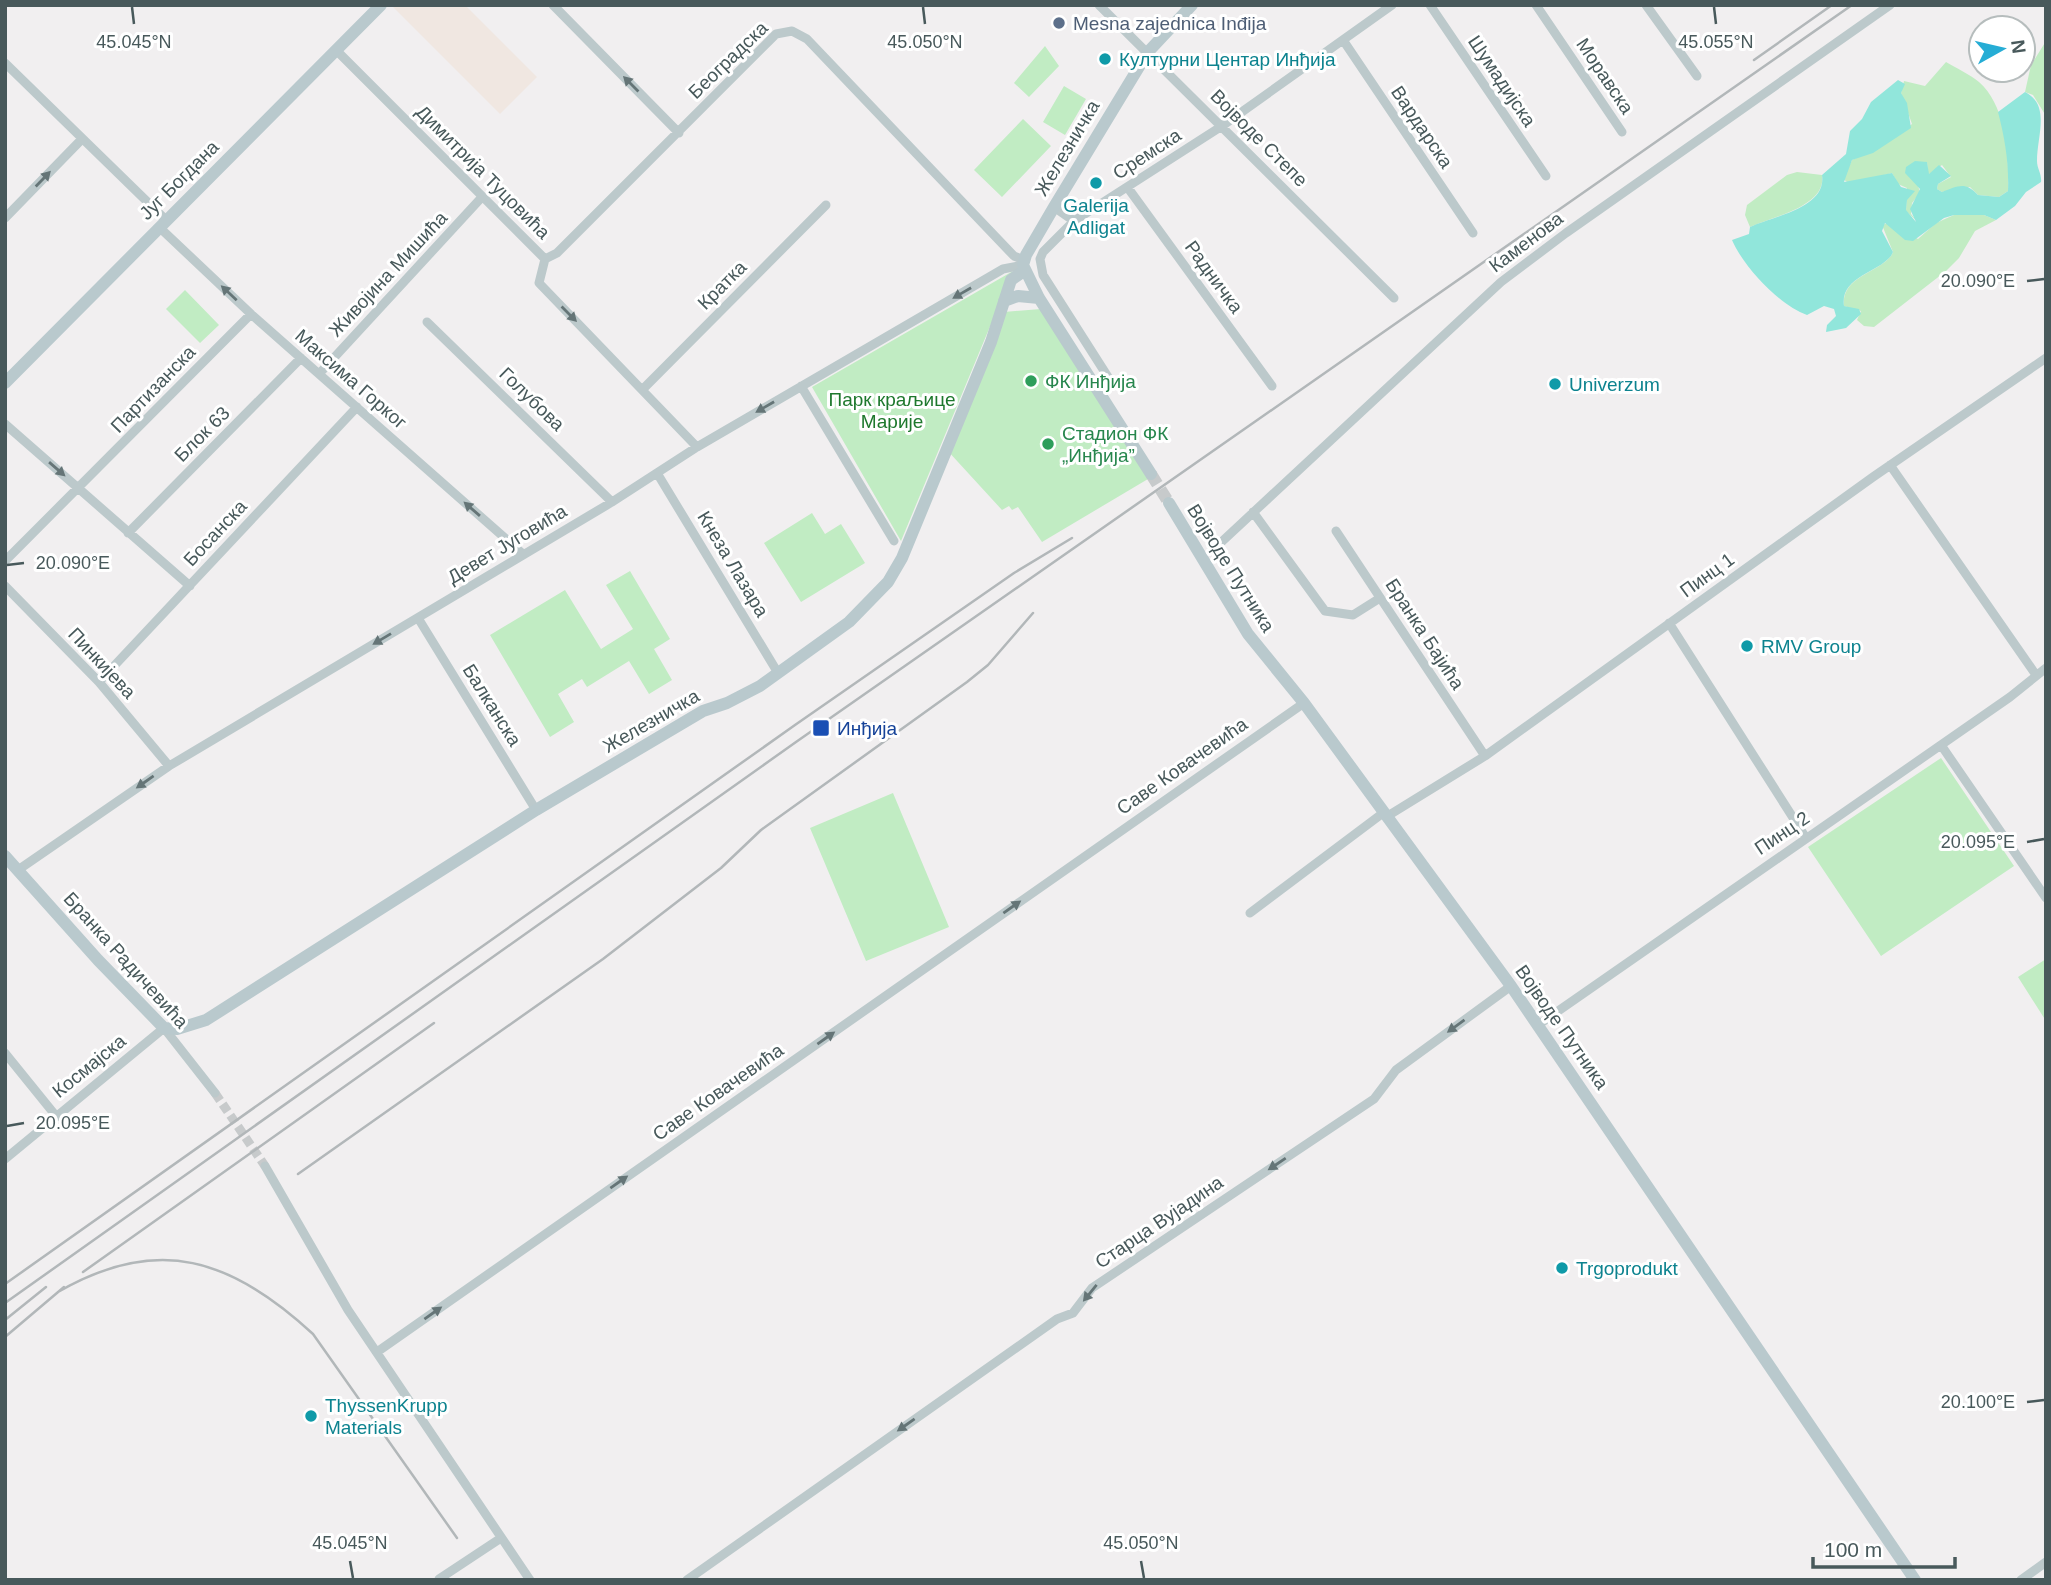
<svg xmlns="http://www.w3.org/2000/svg" width="2051" height="1585" font-family="Helvetica,sans-serif">
	<style>
		.commercial { fill: #f0e7e1 }
		.green { fill: #c1ecc3 }
		.water { fill: #91e6db }
		.lines { fill: none; stroke-linecap: round; stroke-linejoin: round }
		.street-tunnel { stroke: #c7cacb; stroke-width: 9; stroke-dasharray: 9 4.5; stroke-linecap: butt }
		.secondary-tunnel { stroke: #c7cacb; stroke-width: 12; stroke-dasharray: 12 6; stroke-linecap: butt }
		.street { stroke: #bcc9cb; stroke-width: 9 }
		.secondary { stroke: #b9c9cd; stroke-width: 12 }
		.rail { stroke: #b2b7b9; stroke-width: 2.5 }
		.oneway { fill: #657577 }
		.ticks { fill: none; stroke: #48595b; stroke-width: 2.5 }
		.service-dot { fill: #5c6f8a; stroke: #fff; stroke-width: 2.5 }
		.culture-dot { fill: #0f9aa8; stroke: #fff; stroke-width: 2.5 }
		.leisure-dot { fill: #2e9e5b; stroke: #fff; stroke-width: 2.5 }
		.transit-dot { fill: #1a4fb4; stroke: #fff; stroke-width: 2.5 }
		.labels { text-anchor: middle; dominant-baseline: central; stroke-width: 6; stroke-linejoin: round; paint-order: stroke }
		.service-label { font-size: 19px; fill: #4e5e75; stroke: #fff; text-anchor: start }
		.culture-label { font-size: 19px; fill: #0d838f; stroke: #fff; text-anchor: start }
		.street-label { font-size: 19px; fill: #48595b; stroke: #fff }
		.leisure-label { font-size: 19px; fill: #27864d; stroke: #fff; text-anchor: start }
		.park-label { font-size: 19px; fill: #1e782d; stroke: #fff }
		.transit-label { font-size: 19px; fill: #164399; stroke: #fff; text-anchor: start }
		.ticks-label { font-size: 18px; text-anchor: middle; fill: #48595b; stroke: #fff; stroke-width: 6; stroke-linejoin: round; paint-order: stroke }
	</style>
	<rect width="100%" height="100%" fill="#f1eff0"/>
	<!-- commercial -->
	<path class="commercial" d="M 391,5 L 465,5 L 537,77 L 500,114 Z"/>
	<!-- green -->
	<path class="green" d="M 2046,41 L 2046,116 L 2033,95 L 2025,92 L 2031,65 Z
		M 1045,46 L 1059,66 L 1029,97 L 1014,83 Z
		M 1946,62 C 1956,68 1969,74 1979,82 C 2007,107 2009,156 2008,191 L 1999,197 L 1978,195 L 1970,187 L 1942,192 L 1937,189 L 1938,184 L 1951,177 L 1942,165 L 1928,175 L 1927,162 L 1918,185 L 1920,193 L 1912,203 L 1911,214 L 1918,222 L 1906,211 L 1907,188 L 1898,184 L 1892,173 L 1850,184 L 1843,179 L 1852,160 L 1885,144 L 1912,124 L 1901,93 L 1904,81 L 1925,86 Z
		M 1064,86 L 1086,99 L 1065,135 L 1043,122 Z
		M 1023,119 L 1051,146 L 1002,197 L 974,170 Z
		M 1797,172 L 1822,175 C 1827,206 1772,217 1750,227 L 1745,215 L 1747,205 L 1787,175 Z
		M 1954,215 L 1984,215 L 1996,220 L 1975,231 L 1959,258 L 1946,271 L 1874,327 L 1864,326 L 1857,320 L 1861,311 L 1844,306 C 1841,277 1876,274 1891,256 L 1893,252 L 1882,225 L 1888,223 L 1918,239 L 1936,223 Z
		M 1013,271 L 901,541 L 812,387 Z
		M 185,290 L 219,325 L 200,343 L 166,309 Z
		M 1041,309 L 1148,479 L 1042,542 L 1018,507 L 1012,510 L 1009,506 L 1002,510 L 947,450 L 1004,312 Z
		M 812,513 L 825,534 L 841,524 L 865,563 L 801,602 L 764,543 Z
		M 630,571 L 670,639 L 654,649 L 672,680 L 649,694 L 629,661 L 587,687 L 582,679 L 558,694 L 574,722 L 550,737 L 490,635 L 565,590 L 601,649 L 633,629 L 606,585 Z
		M 1941,758 L 2014,866 L 1881,956 L 1808,847 Z
		M 893,793 L 949,927 L 866,961 L 810,828 Z
		M 2046,959 L 2046,1021 L 2018,977 Z"/>
	<!-- water -->
	<path class="water" d="M 1898,80 L 1905,84 L 1901,93 L 1907,103 L 1911,128 L 1873,153 L 1852,160 L 1844,182 L 1892,173 L 1901,187 L 1915,191 L 1907,200 L 1906,210 L 1916,222 L 1910,209 L 1920,189 L 1905,173 L 1906,167 L 1915,161 L 1927,162 L 1929,174 L 1939,165 L 1951,176 L 1938,184 L 1937,189 L 1942,192 C 1958,186 1965,181 1978,195 L 1999,197 L 2008,191 C 2009,163 2005,139 1998,112 L 2025,92 C 2051,105 2037,136 2037,161 C 2037,169 2042,174 2041,182 L 2026,192 L 2015,206 L 1996,220 L 1984,215 L 1954,215 L 1944,218 L 1913,241 L 1905,240 L 1885,223 L 1882,231 L 1893,252 L 1891,256 C 1876,274 1840,277 1844,306 L 1859,309 L 1861,314 L 1846,328 L 1826,332 L 1827,325 L 1836,316 L 1834,309 L 1824,306 L 1807,315 C 1779,305 1743,266 1732,240 L 1749,234 L 1750,227 C 1773,216 1827,208 1822,175 L 1846,154 L 1850,131 L 1862,119 L 1871,102 Z"/>
	<g class="lines">
		<!-- street-tunnel -->
		<path class="street-tunnel" d="M 215,1093 L 265,1166"/>
		<!-- secondary-tunnel -->
		<path class="secondary-tunnel" d="M 1151,474 L 1169,503"/>
		<!-- street -->
		<path class="street" d="M 553,5 L 679,133
			M 1099,5 L 1394,298
			M 1430,5 L 1546,176
			M 1536,5 L 1622,132
			M 1646,5 L 1697,76
			M 1343,40 L 1473,233
			M 336,50 L 545,259
			M 5,63 L 166,220
			M 1128,188 L 1272,386
			M 1054,207 L 1074,221
			M 5,218 L 81,140
			M 159,227 L 251,314 L 523,554
			M 545,259 L 557,253 L 776,34 L 792,31 L 807,39 L 1014,256 L 1024,260
			M 545,259 L 539,283 L 697,447
			M 427,322 L 612,502
			M 319,374 L 482,197
			M 1108,377 L 1043,275 L 1040,259 L 1043,252 L 1074,221 L 1222,126 L 1392,5
			M 801,386 L 894,541
			M 643,389 L 826,205
			M 5,424 L 190,586
			M 1890,465 L 2036,675
			M 657,473 L 778,673
			M 1253,512 L 1325,611 L 1353,615 L 1380,598
			M 1336,531 L 1485,756
			M 128,533 L 301,358
			M 1215,548 L 1501,282 L 1566,233 L 1890,5
			M 5,561 L 251,314
			M 5,586 L 99,682 L 169,766
			M 418,618 L 536,810
			M 1669,623 L 1806,838
			M 99,682 L 357,407
			M 1941,745 L 2046,898
			M 1386,817 L 1485,756 L 1873,477 L 2046,358
			M 18,870 L 169,766 L 612,502 L 697,447 L 1003,269 L 1023,265
			M 1250,913 L 1383,813
			M 1538,1025 L 2010,697 L 2046,668
			M 5,1053 L 56,1116
			M 5,1159 L 164,1028 L 215,1093
			M 265,1166 L 348,1310 L 530,1580
			M 377,1352 L 1304,703
			M 439,1579 L 501,1538
			M 687,1580 L 1057,1319 L 1073,1313 L 1092,1288 L 1374,1099 L 1396,1070 L 1511,986
			M 2021,1580 L 2046,1562"/>
		<!-- secondary -->
		<path class="secondary" d="M 1004,301 L 1018,296 L 1039,298
			M 5,383 L 381,5
			M 1151,474 L 1039,298 L 1023,265 L 1026,255 L 1054,207 L 1148,52 L 1192,5
			M 1169,503 L 1248,634 L 1304,703 L 1511,986 L 1915,1580
			M 5,856 L 98,960 L 164,1028 L 177,1029 L 206,1020 L 536,810 L 703,711 L 727,703 L 760,686 L 849,622 L 888,582 L 902,558 L 991,342 L 1011,280 L 1024,271"/>
		<!-- rail -->
		<path class="rail" d="M 1754,60 L 1832,5
			M 298,1174 L 603,959 L 721,868 L 761,830 L 967,682 L 988,665 L 1033,613
			M 83,1272 L 434,1023
			M 5,1284 L 795,725 L 1014,573 L 1072,538
			M 58,1292 C 158,1234 232,1259 313,1334 L 457,1538
			M 5,1303 L 796,742 L 1852,5
			M 5,1320 L 46,1287
			M 5,1337 L 64,1287"/>
	</g>
	<!-- one-way arrows -->
	<defs><path id="oneway-solid" d="M-6-.8H1V-3.2L6.5 0L1 3.2V.8H-6Z" transform="scale(1.75)"/></defs>
	<g class="oneway">
		<use href="#oneway-solid" transform="translate(631 84) rotate(-135)"/>
		<use href="#oneway-solid" transform="translate(43 179) rotate(-46)"/>
		<use href="#oneway-solid" transform="translate(229 293) rotate(-137)"/>
		<use href="#oneway-solid" transform="translate(962 293) rotate(150)"/>
		<use href="#oneway-solid" transform="translate(569 314) rotate(45)"/>
		<use href="#oneway-solid" transform="translate(765 407) rotate(150)"/>
		<use href="#oneway-solid" transform="translate(57 469) rotate(41)"/>
		<use href="#oneway-solid" transform="translate(472 509) rotate(-139)"/>
		<use href="#oneway-solid" transform="translate(382 639) rotate(149)"/>
		<use href="#oneway-solid" transform="translate(145 782) rotate(145)"/>
		<use href="#oneway-solid" transform="translate(1012 907) rotate(-35)"/>
		<use href="#oneway-solid" transform="translate(1456 1026) rotate(144)"/>
		<use href="#oneway-solid" transform="translate(826 1038) rotate(-35)"/>
		<use href="#oneway-solid" transform="translate(1277 1164) rotate(146)"/>
		<use href="#oneway-solid" transform="translate(619 1182) rotate(-35)"/>
		<use href="#oneway-solid" transform="translate(1090 1293) rotate(129)"/>
		<use href="#oneway-solid" transform="translate(433 1313) rotate(-35)"/>
		<use href="#oneway-solid" transform="translate(906 1425) rotate(145)"/>
	</g>
	<!-- ticks -->
	<path class="ticks" d="M 132,7 L 134,24M 923,7 L 925,24M 1714,7 L 1716,24M 2027,281 L 2044,279M 7,565 L 24,563M 2027,842 L 2044,839M 7,1126 L 24,1123M 2027,1402 L 2044,1400M 350,1561 L 353,1578M 1141,1561 L 1144,1578"/>
	<!-- markers -->
	<circle class="service-dot" cx="1059" cy="23" r="7"/>
	<g class="culture-dot">
		<circle cx="1105" cy="59" r="7"/>
		<circle cx="1096" cy="183" r="7"/>
		<circle cx="1555" cy="384" r="7"/>
		<circle cx="1747" cy="646" r="7"/>
		<circle cx="1562" cy="1268" r="7"/>
		<circle cx="311" cy="1416" r="7"/>
	</g>
	<g class="leisure-dot">
		<circle cx="1031" cy="381" r="7"/>
		<circle cx="1048" cy="444" r="7"/>
	</g>
	<rect class="transit-dot" x="812" y="719" width="18" height="18" rx="3.5"/>
	<g class="labels">
		<!-- service labels -->
		<g class="service-label">
			<text x="1073" y="23">Mesna zajednica Inđija</text>
		</g>
		<!-- culture labels -->
		<g class="culture-label">
			<text x="1119" y="59">Културни Центар Инђија</text>
			<text x="1096" y="205" text-anchor="middle">Galerija<tspan x="1096" dy="22">Adligat</tspan></text>
			<text x="1569" y="384">Univerzum</text>
			<text x="1761" y="646">RMV Group</text>
			<text x="1576" y="1268">Trgoprodukt</text>
			<text x="325" y="1405">ThyssenKrupp<tspan x="325" dy="22">Materials</tspan></text>
		</g>
		<!-- street labels -->
		<g class="street-label">
			<text transform="translate(728 60) rotate(-44)">Београдска</text>
			<text transform="translate(1605 76) rotate(56)">Моравска</text>
			<text transform="translate(1502 81) rotate(56)">Шумадијска</text>
			<text transform="translate(1422 127) rotate(56)">Вардарска</text>
			<text transform="translate(1259 138) rotate(45)">Војводе Степе</text>
			<text transform="translate(1067 148) rotate(-59)">Железничка</text>
			<text transform="translate(1147 154) rotate(-33)">Сремска</text>
			<text transform="translate(483 172) rotate(45)">Димитрија Туцовића</text>
			<text transform="translate(179 180) rotate(-45)">Југ Богдана</text>
			<text transform="translate(1526 242) rotate(-37)">Каменова</text>
			<text transform="translate(388 274) rotate(-47)">Живојина Мишића</text>
			<text transform="translate(1214 277) rotate(54)">Радничка</text>
			<text transform="translate(722 285) rotate(-45)">Кратка</text>
			<text transform="translate(351 379) rotate(41)">Максима Горког</text>
			<text transform="translate(153 389) rotate(-46)">Партизанска</text>
			<text transform="translate(532 399) rotate(44)">Голубова</text>
			<text transform="translate(202 434) rotate(-45)">Блок 63</text>
			<text transform="translate(215 533) rotate(-47)">Босанска</text>
			<text transform="translate(507 544) rotate(-31)">Девет Југовића</text>
			<text transform="translate(733 564) rotate(59)">Кнеза Лазара</text>
			<text transform="translate(1231 568) rotate(58)">Војводе Путника</text>
			<text transform="translate(1707 575) rotate(-36)">Пинц 1</text>
			<text transform="translate(1425 634) rotate(57)">Бранка Бајића</text>
			<text transform="translate(102 663) rotate(47)">Пинкијева</text>
			<text transform="translate(492 705) rotate(58)">Балканска</text>
			<text transform="translate(651 721) rotate(-30)">Железничка</text>
			<text transform="translate(1182 766) rotate(-35)">Саве Ковачевића</text>
			<text transform="translate(1782 833) rotate(-34)">Пинц 2</text>
			<text transform="translate(126 960) rotate(48)">Бранка Радичевића</text>
			<text transform="translate(1562 1027) rotate(55)">Војводе Путника</text>
			<text transform="translate(89 1066) rotate(-39)">Космајска</text>
			<text transform="translate(718 1092) rotate(-35)">Саве Ковачевића</text>
			<text transform="translate(1159 1222) rotate(-34)">Старца Вујадина</text>
		</g>
		<!-- leisure labels -->
		<g class="leisure-label">
			<text x="1045" y="381">ФК Инђија</text>
			<text x="1062" y="433">Стадион ФК<tspan x="1062" dy="22">„Инђија”</tspan></text>
		</g>
		<!-- park labels -->
		<g class="park-label">
			<text x="892" y="399">Парк краљице<tspan x="892" dy="22">Марије</tspan></text>
		</g>
		<!-- transit labels -->
		<g class="transit-label">
			<text x="837" y="728">Инђија</text>
		</g>
	</g>
	<g class="ticks-label">
		<text x="134" y="48">45.045°N</text>
		<text x="925" y="48">45.050°N</text>
		<text x="1716" y="48">45.055°N</text>
		<text x="1978" y="287">20.090°E</text>
		<text x="73" y="569">20.090°E</text>
		<text x="1978" y="848">20.095°E</text>
		<text x="73" y="1129">20.095°E</text>
		<text x="1978" y="1408">20.100°E</text>
		<text x="350" y="1549">45.045°N</text>
		<text x="1141" y="1549">45.050°N</text>
	</g>
	<!-- border -->
	<rect width="2051" height="1585" fill="none" stroke="#48595b" stroke-width="14"/>
	<!-- north arrow -->
	<g transform="translate(2002 49) rotate(82)"><circle r="33" fill="#ffffff" stroke="#b6bdbd" stroke-width="2"/>
	<path d="M0-5L12 26L0 18L-12 26Z" fill="#26add5"/>
	<text y="-10" font-size="19" font-weight="bold" text-anchor="middle" fill="#48595b">N</text>
	</g>
	<!-- scale -->
	<path d="M1813 1557v10h142v-10" fill="none" stroke="#48595b" stroke-width="3.5"/>
	<text x="1824" y="1557" font-size="21" fill="#48595b" stroke="#ffffff" stroke-width="5" paint-order="stroke">100 m</text>
</svg>
